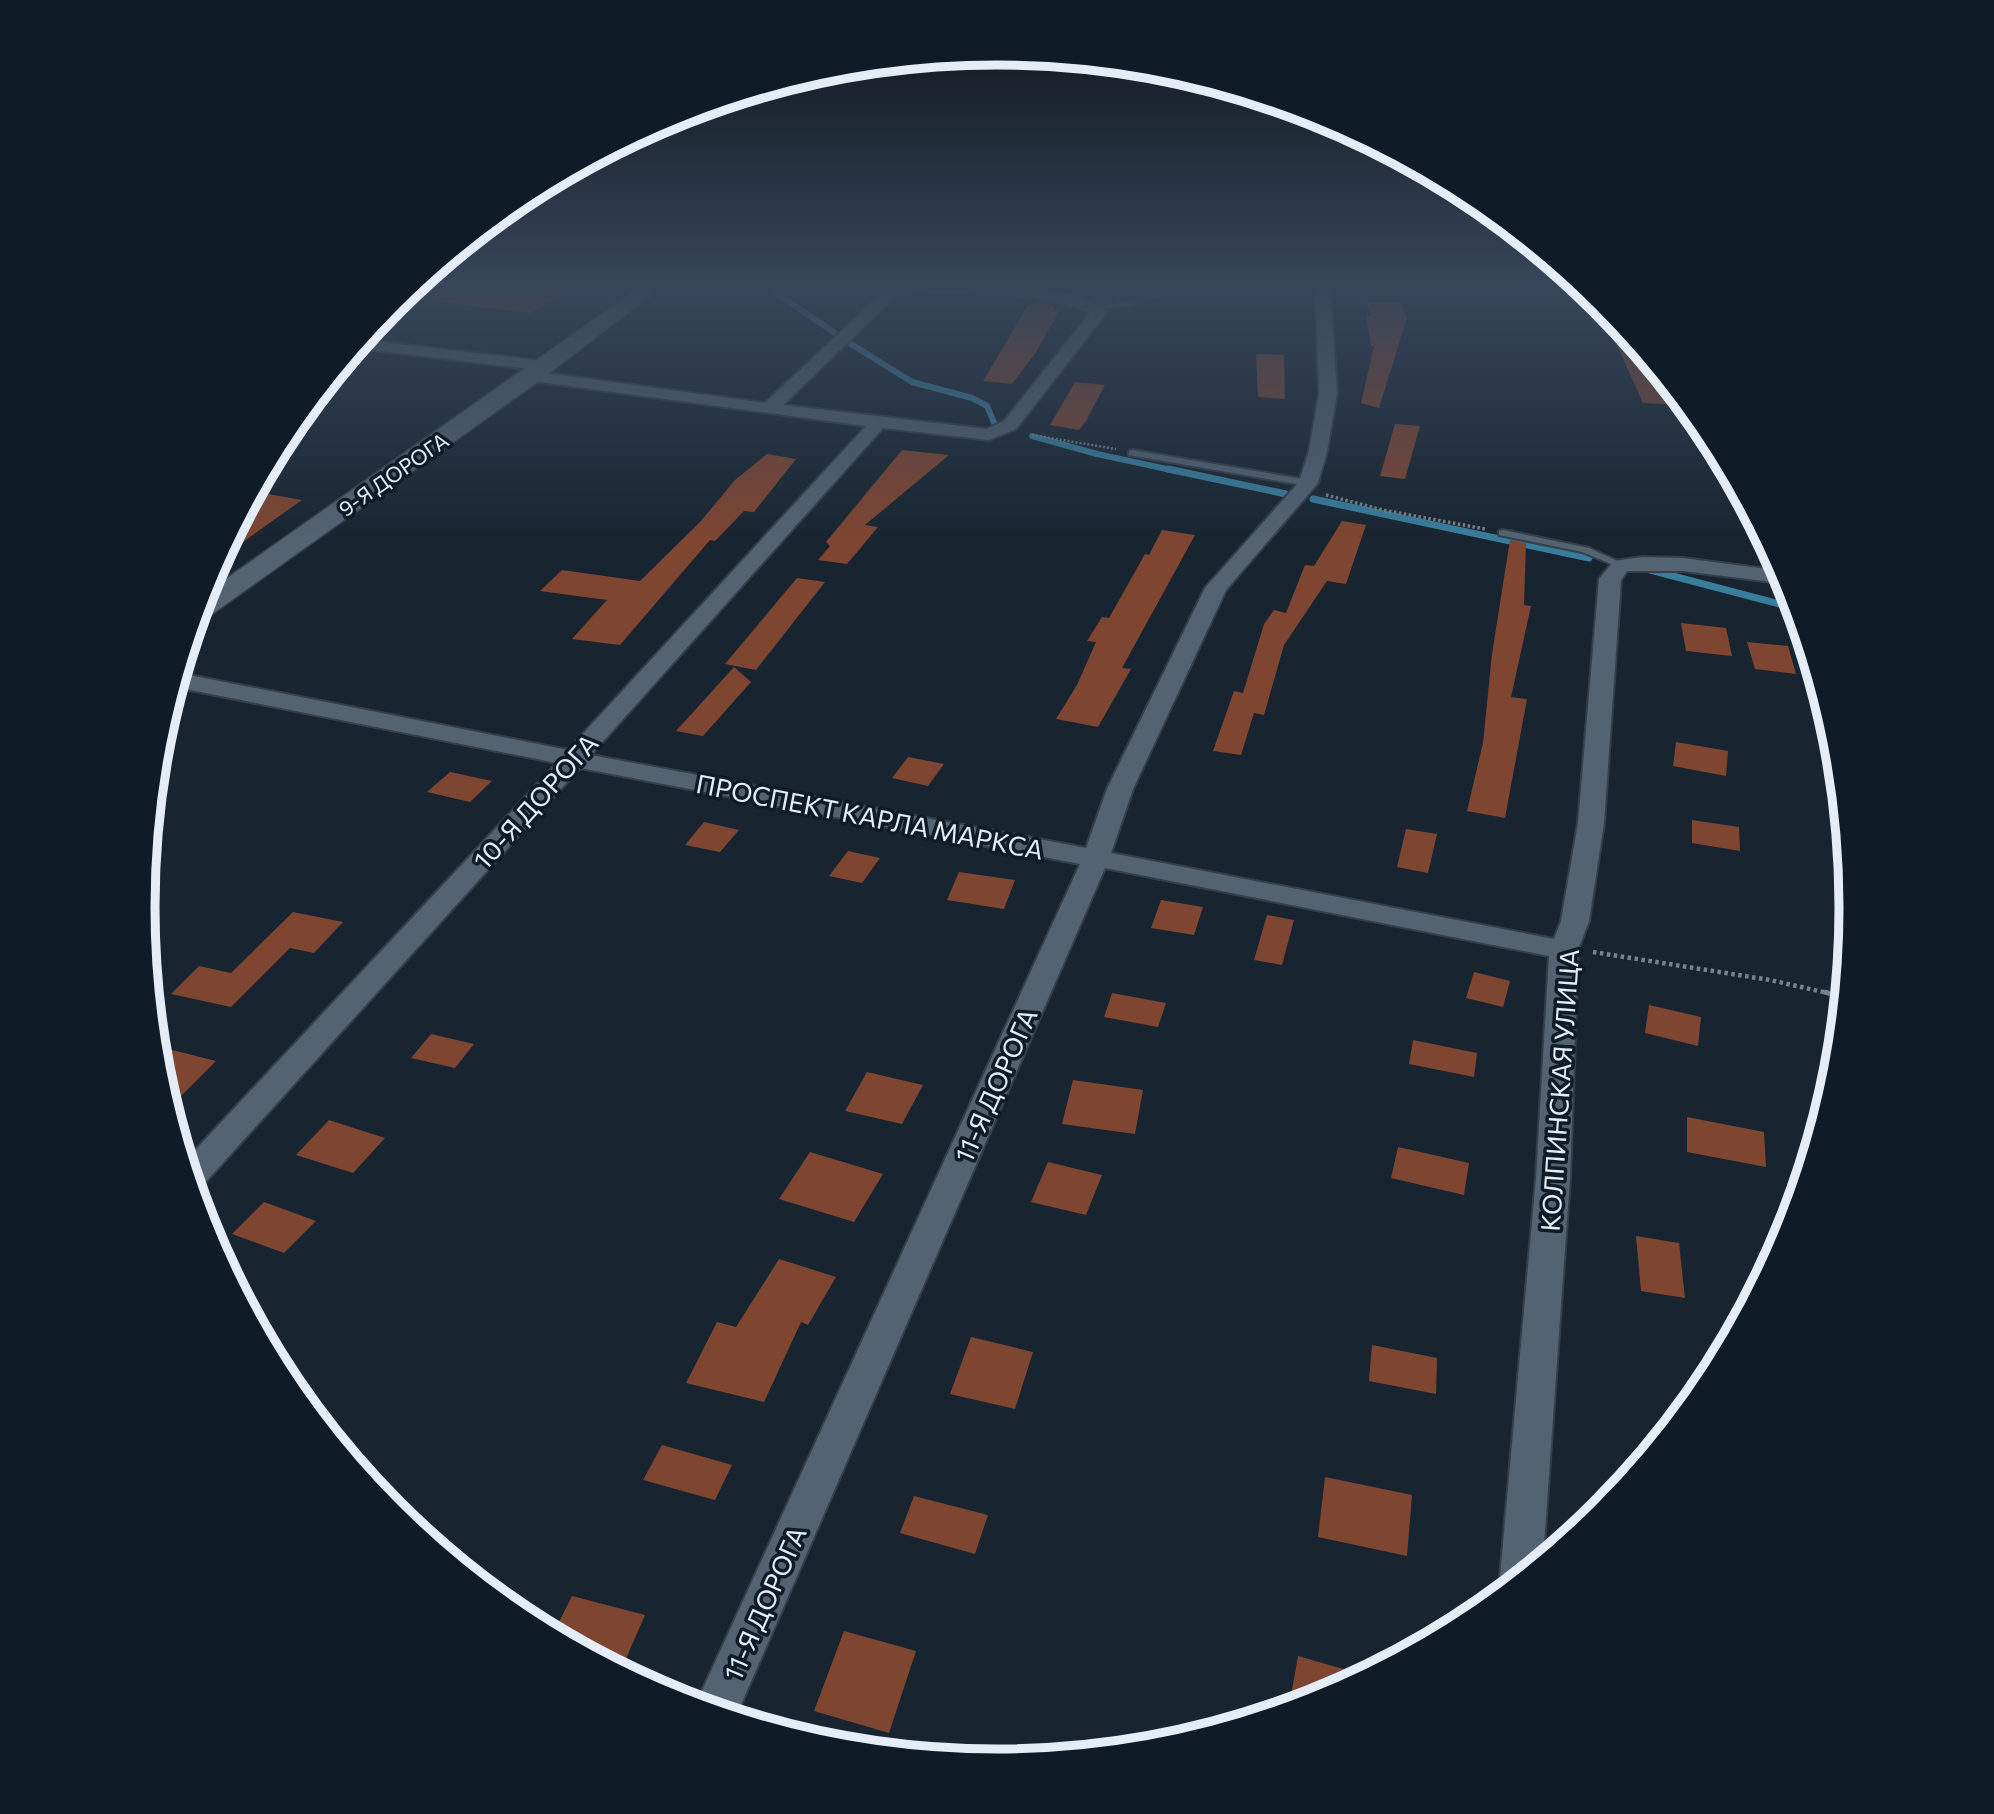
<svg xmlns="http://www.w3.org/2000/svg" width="1994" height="1814" font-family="Commissioner,sans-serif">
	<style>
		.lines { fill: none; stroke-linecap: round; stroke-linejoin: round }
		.stream-far1 { stroke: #387d9b; stroke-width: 6 }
		.stream { stroke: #387d9b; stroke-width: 7 }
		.building { fill: #7e4531 }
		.service-casing { stroke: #343f49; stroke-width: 4 }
		.minor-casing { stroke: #343f49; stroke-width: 4 }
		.tertiary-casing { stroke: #343f49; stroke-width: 3 }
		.path-far3 { stroke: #77838d; stroke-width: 2.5; stroke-dasharray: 2 2; stroke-linecap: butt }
		.path-far2 { stroke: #77838d; stroke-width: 3.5; stroke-dasharray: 2.5 2.5; stroke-linecap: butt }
		.path-far1 { stroke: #77838d; stroke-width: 4.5; stroke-dasharray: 3.5 3.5; stroke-linecap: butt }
		.path { stroke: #77838d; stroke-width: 5; stroke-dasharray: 4.5 4.5; stroke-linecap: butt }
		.service { fill: #546371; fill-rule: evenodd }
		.minor { fill: #546371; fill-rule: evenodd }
		.tertiary { fill: #546371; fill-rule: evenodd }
		.labels { text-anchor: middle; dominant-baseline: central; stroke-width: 7; stroke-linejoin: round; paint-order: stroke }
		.far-street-label { font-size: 21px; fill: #e4edf5; stroke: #0f1c27 }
		.street-label { font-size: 26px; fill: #e4edf5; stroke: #0f1c27 }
		.rim { fill: none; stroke: #e4edf5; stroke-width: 9 }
	</style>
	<rect width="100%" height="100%" fill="#182531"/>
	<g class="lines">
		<!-- stream-far1 -->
		<path class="stream-far1" d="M 764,285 L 835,333
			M 851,344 L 912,382 L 972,398 L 987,406 L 996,427
			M 1032,436 L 1097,454 L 1176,471"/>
		<!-- stream -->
		<path class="stream" d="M 1168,469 L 1286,494
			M 1313,499 L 1589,558
			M 1650,570 L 1795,608"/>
	</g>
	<!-- building -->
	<path class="building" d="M 433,285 L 577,285 L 531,313 L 432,301 Z
		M 1035,301 L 1051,304 L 1058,313 L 1036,352 L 1012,384 L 983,381 L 1027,307 Z
		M 1367,302 L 1401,302 L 1407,318 L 1379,408 L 1361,403 L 1374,346 L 1371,346 L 1366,316 L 1371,316 Z
		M 1613,317 L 1664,380 L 1685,405 L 1643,403 L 1606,321 Z
		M 1256,354 L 1284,355 L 1285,399 L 1258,397 Z
		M 1075,382 L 1105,385 L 1086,421 L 1079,430 L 1050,425 Z
		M 1395,424 L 1420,426 L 1405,479 L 1380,476 Z
		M 902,450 L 949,455 L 865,525 L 878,527 L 847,564 L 818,560 L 830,546 L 826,542 Z
		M 767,454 L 796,459 L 754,512 L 744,511 L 715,541 L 710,540 L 620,645 L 572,639 L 607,600 L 540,591 L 562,570 L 640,581 L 701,521 L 735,480 Z
		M 268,494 L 302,500 L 219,559 L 247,506 Z
		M 1342,521 L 1366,525 L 1346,584 L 1327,581 L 1284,645 L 1264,715 L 1254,713 L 1241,755 L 1213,751 L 1234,691 L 1243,693 L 1264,624 L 1274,610 L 1286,613 L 1305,565 L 1314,566 Z
		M 1162,530 L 1195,535 L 1122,668 L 1131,669 L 1098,727 L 1056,719 L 1077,685 L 1096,642 L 1087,641 L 1102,617 L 1109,618 L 1145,554 L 1149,555 Z
		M 1510,540 L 1526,543 L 1524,605 L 1531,606 L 1511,697 L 1527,699 L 1505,818 L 1467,811 L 1483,743 L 1492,654 Z
		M 797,578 L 825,582 L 756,670 L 725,664 Z
		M 1681,623 L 1726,628 L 1732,656 L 1686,651 Z
		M 1747,642 L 1788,646 L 1796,674 L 1755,669 Z
		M 734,667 L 751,682 L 703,736 L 676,731 Z
		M 1676,742 L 1728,751 L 1726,776 L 1673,766 Z
		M 908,757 L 944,764 L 928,786 L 892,778 Z
		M 450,772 L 492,781 L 470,802 L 427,792 Z
		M 1692,820 L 1739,827 L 1740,851 L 1692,843 Z
		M 704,822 L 739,830 L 720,852 L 685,845 Z
		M 1406,829 L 1437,834 L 1428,873 L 1397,867 Z
		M 848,851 L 880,858 L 862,883 L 829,876 Z
		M 959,872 L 1015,880 L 1004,909 L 947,900 Z
		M 1161,900 L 1203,907 L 1194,935 L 1151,928 Z
		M 293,912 L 343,922 L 314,953 L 290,948 L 231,1007 L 171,994 L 199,966 L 231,973 Z
		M 1267,915 L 1294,920 L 1282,965 L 1254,960 Z
		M 1474,972 L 1510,981 L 1503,1007 L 1466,998 Z
		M 1112,993 L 1166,1003 L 1158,1027 L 1104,1017 Z
		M 1649,1005 L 1701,1017 L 1698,1046 L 1645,1033 Z
		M 431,1034 L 474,1044 L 455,1068 L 411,1058 Z
		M 1413,1040 L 1477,1053 L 1474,1077 L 1409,1064 Z
		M 156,1046 L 216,1061 L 179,1098 L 165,1094 L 159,1073 Z
		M 867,1072 L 923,1085 L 902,1124 L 845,1111 Z
		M 1073,1080 L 1143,1090 L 1135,1134 L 1062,1124 Z
		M 1687,1117 L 1764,1132 L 1766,1167 L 1687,1152 Z
		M 329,1120 L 385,1138 L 353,1173 L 296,1155 Z
		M 1398,1147 L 1469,1163 L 1464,1195 L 1391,1178 Z
		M 810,1152 L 883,1174 L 854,1222 L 779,1199 Z
		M 1048,1162 L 1102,1175 L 1086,1215 L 1031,1202 Z
		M 264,1202 L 316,1221 L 284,1253 L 232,1234 Z
		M 1636,1236 L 1679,1243 L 1685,1298 L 1641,1291 Z
		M 779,1259 L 836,1277 L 808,1325 L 801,1322 L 764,1402 L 686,1383 L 717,1322 L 736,1327 Z
		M 971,1337 L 1033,1352 L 1015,1409 L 950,1394 Z
		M 1372,1345 L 1437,1358 L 1436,1394 L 1369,1381 Z
		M 662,1445 L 732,1465 L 715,1500 L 643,1480 Z
		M 1325,1477 L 1412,1495 L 1407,1556 L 1318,1537 Z
		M 914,1496 L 988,1515 L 975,1554 L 900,1533 Z
		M 572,1596 L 645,1615 L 621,1670 L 553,1634 Z
		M 844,1631 L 916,1651 L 889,1733 L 814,1711 Z
		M 1298,1656 L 1364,1675 L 1324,1697 L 1289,1707 Z"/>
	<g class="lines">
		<!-- service casing -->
		<g class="service-casing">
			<path id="service" d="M 1127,301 L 1130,301 L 1130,305 L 1093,311 L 1089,309 Z
				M 1132,450 L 1308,480 L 1313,483 L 1308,486 L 1129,455 L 1129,451 Z
				M 1503,530 L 1589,548 L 1626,565 L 1621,568 L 1582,552 L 1499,535 L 1499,531 Z"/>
		</g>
		<!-- minor casing -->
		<g class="minor-casing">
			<path id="minor" d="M 909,285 C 951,285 1079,282 1107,312 L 1016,429 L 989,440 L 883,428 L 591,755 L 1086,848 L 1107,789 L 1205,588 L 1299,482 L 1309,451 L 1319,393 L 1315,285 L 1330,285 L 1337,393 L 1327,451 L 1318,483 L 1226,590 L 1133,789 L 1111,853 L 1554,939 L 1561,921 L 1578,823 L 1599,579 L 1614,561 L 1642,557 L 1683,558 L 1782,571 L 1788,584 L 1683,571 L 1627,571 L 1621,580 L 1604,823 L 1589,921 L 1578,950 L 1570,1178 L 1543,1559 L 1506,1590 L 1500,1577 L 1536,1178 L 1549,956 L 1105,868 L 736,1716 L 696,1704 L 1080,864 L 580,768 L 202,1186 L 194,1188 L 185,1161 L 557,763 L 175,687 L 179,673 L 568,750 L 866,426 L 531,381 L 522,376 L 525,372 L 531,371 L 765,403 L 885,290 ZM 921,292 C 973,295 1042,291 1090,313 L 1004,421 L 987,429 L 783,405 L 895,297 Z
				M 363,340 L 544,361 L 552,366 L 544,371 L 356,348 Z"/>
		</g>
		<!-- tertiary casing -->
		<g class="tertiary-casing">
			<path id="tertiary" d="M 643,285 L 664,285 L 539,381 L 208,617 L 196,619 L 203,595 Z"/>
		</g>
		<!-- path-far3 -->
		<path class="path-far3" d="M 1145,299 L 1204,286 L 1302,291
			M 1032,435 L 1116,449"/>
		<!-- path-far2 -->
		<path class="path-far2" d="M 1326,495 L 1383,510 L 1485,529"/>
		<!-- path-far1 -->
		<path class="path-far1" d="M 1593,952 L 1770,980 L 1832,994"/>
		<!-- path -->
		<path class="path" d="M 1824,992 L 1843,996"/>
		<!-- service -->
		<use href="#service" class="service"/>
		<!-- minor -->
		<use href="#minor" class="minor"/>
		<!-- tertiary -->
		<use href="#tertiary" class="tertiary"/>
	</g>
	<!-- sky -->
	<linearGradient id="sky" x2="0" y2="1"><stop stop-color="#0d141b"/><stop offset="0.53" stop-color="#37465a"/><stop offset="1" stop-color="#37465a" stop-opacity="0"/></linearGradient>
	<rect width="1994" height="539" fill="url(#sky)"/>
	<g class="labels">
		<!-- far-street labels -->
		<g class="far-street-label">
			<text transform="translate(393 474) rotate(-35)">9-Я ДОРОГА</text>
		</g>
		<!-- street labels -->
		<g class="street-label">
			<text transform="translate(535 801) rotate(-48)">10-Я ДОРОГА</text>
			<text transform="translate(870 816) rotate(11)">ПРОСПЕКТ КАРЛА МАРКСА</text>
			<text transform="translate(995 1085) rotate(-66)">11-Я ДОРОГА</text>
			<text transform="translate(1559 1090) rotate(-86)">КОЛПИНСКАЯ УЛИЦА</text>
			<text transform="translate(764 1603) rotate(-66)">11-Я ДОРОГА</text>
		</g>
	</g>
	<!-- crop -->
	<path d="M0 0H1994V1814H0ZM155 907a842 842 0 1 1 1684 0a842 842 0 1 1-1684 0Z" fill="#0f1c27" fill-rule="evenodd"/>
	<path class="rim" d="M155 907a842 842 0 1 1 1684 0a842 842 0 1 1-1684 0Z"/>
</svg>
